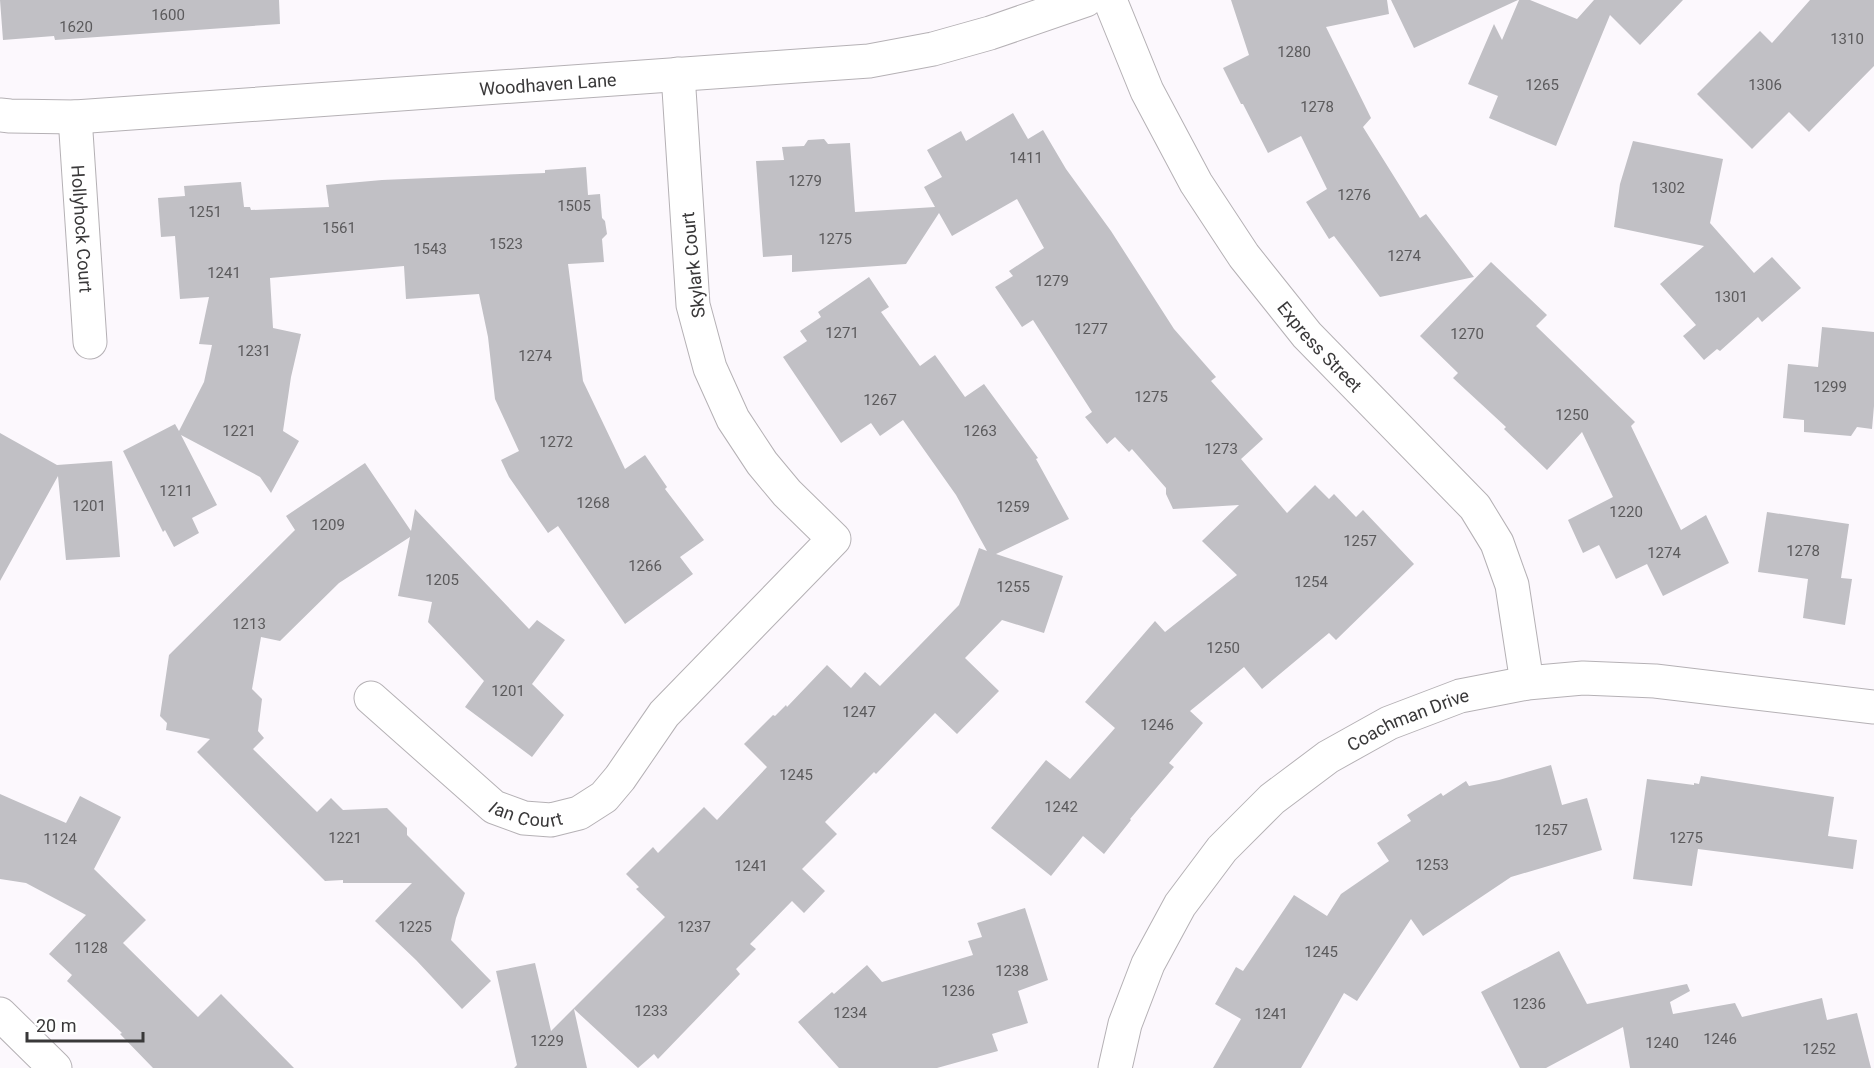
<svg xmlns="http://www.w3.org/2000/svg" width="1874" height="1068" font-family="Roboto,sans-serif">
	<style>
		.building { fill: #c1c0c5 }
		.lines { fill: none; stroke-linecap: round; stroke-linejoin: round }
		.minor-casing { stroke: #b5b1b5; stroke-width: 35 }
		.minor { stroke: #fff; stroke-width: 33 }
		.labels { text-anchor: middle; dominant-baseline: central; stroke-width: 5; stroke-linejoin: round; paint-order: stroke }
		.number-label { font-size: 15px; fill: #5b5a5c }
		.street-label { font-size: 18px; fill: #393839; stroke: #fff }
	</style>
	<rect width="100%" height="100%" fill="#fcf8fd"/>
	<!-- building -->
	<path class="building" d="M 0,0 L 279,0 L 280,24 L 55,40 L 54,36 L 3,40 Z
		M 1231,0 L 1387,0 L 1389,14 L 1326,27 L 1371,118 L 1363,127 L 1420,218 L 1426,214 L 1474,277 L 1380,297 L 1334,236 L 1329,239 L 1306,202 L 1327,189 L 1301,136 L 1268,153 L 1243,104 L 1241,104 L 1223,68 L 1249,55 Z
		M 1391,0 L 1518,0 L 1414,48 Z
		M 1519,0 L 1530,0 L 1577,19 L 1594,0 L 1683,0 L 1640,45 L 1610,15 L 1556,146 L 1489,118 L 1498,96 L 1468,84 L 1494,24 L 1502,40 Z
		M 1810,0 L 1874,0 L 1874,66 L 1809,132 L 1789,112 L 1752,149 L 1697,94 L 1760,31 L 1772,43 Z
		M 1013,113 L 1028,139 L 1043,130 L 1066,169 L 1111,231 L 1174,329 L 1216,377 L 1211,381 L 1263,439 L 1241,459 L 1287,513 L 1315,485 L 1329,499 L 1334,494 L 1356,517 L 1363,510 L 1414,564 L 1336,640 L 1329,633 L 1262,689 L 1244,667 L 1190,711 L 1203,723 L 1169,763 L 1174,767 L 1130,819 L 1131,820 L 1104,854 L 1083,836 L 1051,876 L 991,828 L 1046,760 L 1070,779 L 1115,728 L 1085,702 L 1155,621 L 1165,632 L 1237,575 L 1202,541 L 1239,505 L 1173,509 L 1166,494 L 1166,488 L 1132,449 L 1129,452 L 1115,437 L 1107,444 L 1085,417 L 1092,412 L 1033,320 L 1022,327 L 995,287 L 1013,276 L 1009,271 L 1044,248 L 1017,199 L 952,236 L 939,213 L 906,264 L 792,272 L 792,255 L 763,257 L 756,161 L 784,160 L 782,147 L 804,146 L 808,140 L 824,139 L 828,144 L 850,143 L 855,212 L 935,207 L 924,187 L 942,177 L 927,150 L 961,131 L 966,141 Z
		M 1633,141 L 1723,159 L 1710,223 L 1754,273 L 1772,257 L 1801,288 L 1762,322 L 1758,317 L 1720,351 L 1717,349 L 1704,360 L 1683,336 L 1696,325 L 1660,284 L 1704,246 L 1614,227 L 1620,184 Z
		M 586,167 L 588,195 L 600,194 L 602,218 L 605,221 L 607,234 L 602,239 L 604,262 L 568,264 L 583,381 L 625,469 L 645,455 L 667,487 L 665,489 L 704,540 L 680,557 L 693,574 L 625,624 L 558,526 L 548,533 L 509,477 L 501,460 L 519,451 L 495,399 L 488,337 L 479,294 L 406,299 L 404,266 L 270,278 L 273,328 L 301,334 L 291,377 L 283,431 L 299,441 L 271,493 L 260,477 L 181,435 L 217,505 L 192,518 L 199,533 L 174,547 L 165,530 L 163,532 L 123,451 L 175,424 L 179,431 L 204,382 L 212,345 L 199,344 L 209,297 L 180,299 L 175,236 L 161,237 L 158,198 L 185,196 L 184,186 L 241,182 L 244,207 L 250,207 L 251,210 L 329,207 L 326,185 L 382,180 L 545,173 L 545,170 Z
		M 1491,262 L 1547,315 L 1536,326 L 1635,422 L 1631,426 L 1681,530 L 1706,515 L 1729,563 L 1663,596 L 1647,564 L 1616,579 L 1599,545 L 1583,553 L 1568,520 L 1613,497 L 1582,432 L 1547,470 L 1504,429 L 1506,427 L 1453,378 L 1458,373 L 1420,336 Z
		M 869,277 L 889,307 L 881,312 L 920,366 L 935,355 L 965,397 L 984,384 L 1038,458 L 1036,459 L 1069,519 L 996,554 L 1063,576 L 1044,633 L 1002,620 L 965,658 L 999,691 L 957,734 L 935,713 L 876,774 L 874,772 L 825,822 L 837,834 L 802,869 L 825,891 L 804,913 L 792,901 L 750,944 L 756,949 L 736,969 L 740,974 L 658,1059 L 654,1054 L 638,1068 L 574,1009 L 587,1068 L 514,1068 L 517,1065 L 496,971 L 535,963 L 551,1031 L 665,917 L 636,889 L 639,887 L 626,874 L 653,847 L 658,853 L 704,807 L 717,820 L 767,767 L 744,744 L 773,715 L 775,716 L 786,705 L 787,707 L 827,665 L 851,688 L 865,672 L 880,686 L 959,605 L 979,548 L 987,551 L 956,495 L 903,420 L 880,436 L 871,423 L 841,443 L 783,357 L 807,341 L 800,331 L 821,317 L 818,312 Z
		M 1822,327 L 1874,332 L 1874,406 L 1872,429 L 1857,427 L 1851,436 L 1804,432 L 1804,420 L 1783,418 L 1788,364 L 1818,367 Z
		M 0,433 L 57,465 L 112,461 L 120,557 L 66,560 L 58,476 L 0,581 Z
		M 365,463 L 411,531 L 415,509 L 529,629 L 537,620 L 565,640 L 532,684 L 564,715 L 532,757 L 465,707 L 484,681 L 428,622 L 432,602 L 398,596 L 410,537 L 339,583 L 280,641 L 261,637 L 252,689 L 262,699 L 258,731 L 264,738 L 253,749 L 317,812 L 331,798 L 343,810 L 387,808 L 407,828 L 407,835 L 465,893 L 456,918 L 451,940 L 491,981 L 462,1009 L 416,960 L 375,921 L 412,883 L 343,883 L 343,880 L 325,881 L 197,752 L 210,739 L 166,730 L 167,723 L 160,716 L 169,655 L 295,530 L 286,516 Z
		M 1767,512 L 1849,524 L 1841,578 L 1852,579 L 1845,625 L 1803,618 L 1808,579 L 1758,572 Z
		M 1551,765 L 1562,805 L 1587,798 L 1602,850 L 1511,877 L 1423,936 L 1411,919 L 1357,1001 L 1344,993 L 1301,1068 L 1213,1068 L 1241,1019 L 1215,1004 L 1236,967 L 1243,971 L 1294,895 L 1327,916 L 1341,894 L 1389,861 L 1377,843 L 1411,821 L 1407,815 L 1441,793 L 1443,796 L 1466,781 L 1469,786 L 1499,780 Z
		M 1701,776 L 1834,797 L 1828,836 L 1857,840 L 1853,869 L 1698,849 L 1692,886 L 1633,879 L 1647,779 L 1694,785 L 1694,783 L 1699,784 Z
		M 0,794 L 66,823 L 80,796 L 121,817 L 94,869 L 146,920 L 123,943 L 198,1017 L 221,994 L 294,1068 L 153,1068 L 120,1034 L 122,1033 L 67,981 L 72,975 L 49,954 L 86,915 L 26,883 L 0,879 Z
		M 1025,908 L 1048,980 L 1018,991 L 1028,1023 L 992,1034 L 998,1051 L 937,1068 L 839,1068 L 798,1022 L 832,992 L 834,994 L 867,965 L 882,982 L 973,955 L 968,941 L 982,937 L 977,923 Z
		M 1559,951 L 1587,1004 L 1687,984 L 1690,991 L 1670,1002 L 1673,1014 L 1735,1003 L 1742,1017 L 1822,998 L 1827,1020 L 1857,1013 L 1871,1068 L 1630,1068 L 1623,1027 L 1546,1068 L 1520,1068 L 1481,992 Z"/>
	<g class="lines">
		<!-- minor casing -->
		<g class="minor-casing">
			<g id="minor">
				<path id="s1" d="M 1110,0 L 1147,91 L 1196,183 L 1244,256 L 1307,335 L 1475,507 L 1497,543 L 1512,585 L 1527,683"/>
				<path id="s2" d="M 0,115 L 10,116 L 75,117 L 869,61 L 933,49 L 990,33 L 1086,0"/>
				<path id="s3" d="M 75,117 L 90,342"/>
				<path id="s4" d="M 371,698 L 494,807 L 524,818 L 551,820 L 579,813 L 604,797 L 620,778 L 664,714 L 834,539 L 787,493 L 762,463 L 733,419 L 710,368 L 693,305 L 678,74"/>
				<path d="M 0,1014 L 55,1068"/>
				<path id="s5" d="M 1115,1068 L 1125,1024 L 1148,964 L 1180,905 L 1222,849 L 1272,799 L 1328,757 L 1389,723 L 1460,696 L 1527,683 L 1583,678 L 1655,681 L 1874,707"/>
			</g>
		</g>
		<!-- minor -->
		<use href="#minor" class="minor"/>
	</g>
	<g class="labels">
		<!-- number labels -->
		<g class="number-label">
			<text x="168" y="15">1600</text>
			<text x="76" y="27">1620</text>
			<text x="1847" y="39">1310</text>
			<text x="1294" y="52">1280</text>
			<text x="1542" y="85">1265</text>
			<text x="1765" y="85">1306</text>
			<text x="1317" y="107">1278</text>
			<text x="1026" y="158">1411</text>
			<text x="805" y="181">1279</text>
			<text x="1668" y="188">1302</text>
			<text x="1354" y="195">1276</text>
			<text x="574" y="206">1505</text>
			<text x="205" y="212">1251</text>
			<text x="339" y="228">1561</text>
			<text x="835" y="239">1275</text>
			<text x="506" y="244">1523</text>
			<text x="430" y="249">1543</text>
			<text x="1404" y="256">1274</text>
			<text x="224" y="273">1241</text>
			<text x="1052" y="281">1279</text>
			<text x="1731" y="297">1301</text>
			<text x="1091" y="329">1277</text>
			<text x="842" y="333">1271</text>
			<text x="1467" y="334">1270</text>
			<text x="254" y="351">1231</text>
			<text x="535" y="356">1274</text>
			<text x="1830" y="387">1299</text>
			<text x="1151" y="397">1275</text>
			<text x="880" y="400">1267</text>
			<text x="1572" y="415">1250</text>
			<text x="239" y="431">1221</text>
			<text x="980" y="431">1263</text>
			<text x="556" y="442">1272</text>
			<text x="1221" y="449">1273</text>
			<text x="176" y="491">1211</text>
			<text x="593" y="503">1268</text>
			<text x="89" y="506">1201</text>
			<text x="1013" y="507">1259</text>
			<text x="1626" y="512">1220</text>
			<text x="328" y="525">1209</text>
			<text x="1360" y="541">1257</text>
			<text x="1803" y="551">1278</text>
			<text x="1664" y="553">1274</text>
			<text x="645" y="566">1266</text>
			<text x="442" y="580">1205</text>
			<text x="1311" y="582">1254</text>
			<text x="1013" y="587">1255</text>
			<text x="249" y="624">1213</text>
			<text x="1223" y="648">1250</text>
			<text x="508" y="691">1201</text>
			<text x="859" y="712">1247</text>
			<text x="1157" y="725">1246</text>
			<text x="796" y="775">1245</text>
			<text x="1061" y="807">1242</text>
			<text x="1551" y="830">1257</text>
			<text x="345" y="838">1221</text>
			<text x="1686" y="838">1275</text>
			<text x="60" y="839">1124</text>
			<text x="1432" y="865">1253</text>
			<text x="751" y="866">1241</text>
			<text x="415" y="927">1225</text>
			<text x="694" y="927">1237</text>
			<text x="91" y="948">1128</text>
			<text x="1321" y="952">1245</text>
			<text x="1012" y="971">1238</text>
			<text x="958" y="991">1236</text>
			<text x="1529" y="1004">1236</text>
			<text x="651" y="1011">1233</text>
			<text x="850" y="1013">1234</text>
			<text x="1271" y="1014">1241</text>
			<text x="1720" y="1039">1246</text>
			<text x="547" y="1041">1229</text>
			<text x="1662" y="1043">1240</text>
			<text x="1819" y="1049">1252</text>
		</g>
		<!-- street labels -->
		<g class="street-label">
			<text stroke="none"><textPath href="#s2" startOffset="549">Woodhaven Lane</textPath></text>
			<text stroke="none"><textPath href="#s3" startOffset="112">Hollyhock Court</textPath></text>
			<text transform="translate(693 265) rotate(-96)">Skylark Court</text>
			<text stroke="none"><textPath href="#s1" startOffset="408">Express Street</textPath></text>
			<text stroke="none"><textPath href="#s5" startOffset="476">Coachman Drive</textPath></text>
			<text stroke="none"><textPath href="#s4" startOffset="198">Ian Court</textPath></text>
		</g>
	</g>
	<!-- scale -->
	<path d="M27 1032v9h116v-9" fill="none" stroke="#393839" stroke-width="3"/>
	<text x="36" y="1032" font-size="18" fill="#393839" stroke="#ffffff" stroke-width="4.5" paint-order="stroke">20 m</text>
</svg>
